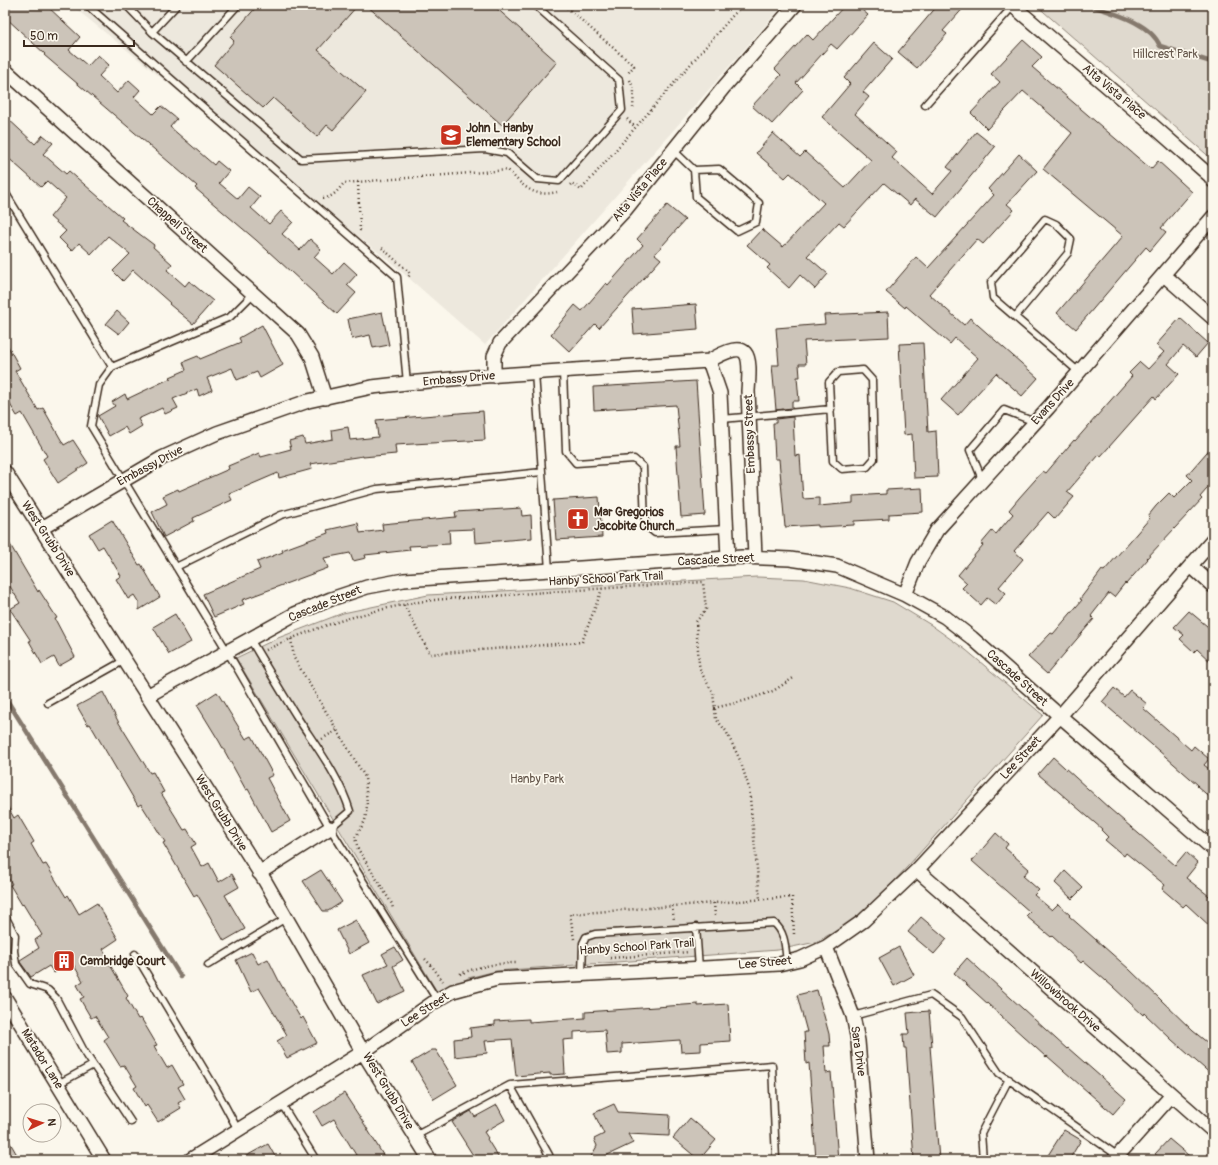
<svg xmlns="http://www.w3.org/2000/svg" width="1218" height="1165" font-family="Pangolin,sans-serif">
	<style>
		.built { fill: #ede8dd }
		.green { fill: #dfd9ce; stroke: #8d8276 }
		.lines { fill: none; stroke-linecap: round; stroke-linejoin: round }
		.stream { stroke: #85796d; stroke-width: 4.5 }
		.building { fill: #ccc4b9; stroke: #3b2a1e }
		.lane-casing { stroke: #3b2a1e; stroke-width: 9 }
		.street-casing { stroke: #3b2a1e; stroke-width: 16 }
		.path { stroke: #3b2a1e; stroke-width: 2.5; stroke-dasharray: 1 3; stroke-linecap: butt }
		.lane { stroke: #fbf7ec; stroke-width: 6 }
		.street { stroke: #fbf7ec; stroke-width: 13 }
		.labels { text-anchor: middle; dominant-baseline: central; stroke-width: 3.5; stroke-linejoin: round; paint-order: stroke }
		.park-label { font-size: 12px; fill: #64564a; stroke: #fbf7ec }
		.street-label { font-size: 12px; fill: #3b2a1e; stroke: #fbf7ec }
		.poi-label { font-size: 12px; font-weight: bold; fill: #3b2a1e; stroke: #fbf7ec; text-anchor: start }
	</style>
	<rect width="100%" height="100%" fill="#fbf7ec"/>
	<filter id="ink" filterUnits="userSpaceOnUse"><feTurbulence type="fractalNoise" baseFrequency=".025" numOctaves="2"/><feDisplacementMap in="SourceGraphic" scale="8" xChannelSelector="R" yChannelSelector="G"/><feConvolveMatrix kernelMatrix="1 2 1 2 8 2 1 2 1" color-interpolation-filters="sRGB"/></filter>
	<g filter="url(#ink)">
		<!-- built -->
		<path class="built" d="M 71,5 L 783,5 L 485,345 L 394,265 Z"/>
		<!-- green -->
		<path class="green" d="M 1036,5 L 1213,5 L 1213,160 Z
			M 757,577 L 804,579 L 850,588 L 893,602 L 931,625 L 966,650 L 1043,715 L 908,866 L 872,905 L 845,926 L 816,942 L 778,950 L 496,971 L 468,978 L 439,995 L 236,658 L 278,638 L 343,613 L 428,595 Z"/>
		<g class="lines">
			<!-- stream -->
			<path class="stream" d="M 1089,5 C 1112,13 1150,22 1160,46 L 1208,61
				M 5,697 L 181,977"/>
		</g>
		<!-- building -->
		<path class="building" d="M 5,5 L 46,5 L 80,37 L 69,50 L 88,66 L 98,55 L 109,65 L 99,76 L 117,93 L 129,80 L 140,90 L 134,97 L 153,114 L 161,106 L 177,119 L 170,127 L 214,165 L 217,161 L 229,171 L 219,183 L 238,199 L 248,187 L 260,197 L 251,208 L 269,224 L 281,211 L 293,222 L 282,234 L 300,250 L 310,239 L 321,249 L 314,257 L 333,274 L 344,262 L 357,274 L 347,285 L 356,293 L 337,314 L 256,240 L 195,188 L 197,186 L 44,55 L 45,54 L 5,17 Z
			M 258,5 L 358,5 L 318,50 L 366,92 L 333,130 L 327,125 L 317,137 L 273,98 L 263,108 L 214,65 L 234,41 L 230,37 Z
			M 366,5 L 493,5 L 557,62 L 502,125 Z
			M 845,5 L 856,5 L 868,15 L 837,49 L 831,44 L 796,83 L 803,90 L 772,124 L 752,106 L 781,75 L 775,69 L 807,34 L 813,40 Z
			M 938,5 L 966,5 L 943,31 L 947,34 L 917,68 L 898,52 Z
			M 1023,40 L 1042,57 L 1032,67 L 1151,169 L 1158,161 L 1192,192 L 1161,228 L 1166,232 L 1150,251 L 1146,247 L 1076,329 L 1057,313 L 1123,236 L 1043,169 L 1072,133 L 1023,91 L 987,129 L 971,113 L 1000,82 L 991,74 Z
			M 874,43 L 892,59 L 863,92 L 869,97 L 855,114 L 897,152 L 892,158 L 932,194 L 952,171 L 947,167 L 976,132 L 995,147 L 937,217 L 915,199 L 910,205 L 884,183 L 844,226 L 839,222 L 807,256 L 828,274 L 815,289 L 800,275 L 789,288 L 767,268 L 770,265 L 747,245 L 762,229 L 783,247 L 824,203 L 790,173 L 785,178 L 756,153 L 773,133 L 800,157 L 805,152 L 845,188 L 871,160 L 822,117 L 850,84 L 844,78 Z
			M 5,116 L 35,144 L 43,135 L 53,143 L 43,154 L 66,174 L 69,171 L 123,218 L 121,220 L 154,245 L 153,247 L 172,264 L 167,270 L 185,286 L 189,281 L 213,301 L 193,324 L 169,304 L 170,303 L 133,270 L 123,281 L 113,271 L 130,254 L 108,236 L 91,254 L 79,243 L 72,251 L 59,238 L 66,231 L 50,217 L 66,198 L 47,181 L 41,187 L 5,155 Z
			M 1019,154 L 1037,171 L 1007,204 L 1014,210 L 983,244 L 977,239 L 929,294 L 964,325 L 970,318 L 1038,378 L 1022,396 L 996,373 L 958,415 L 941,400 L 978,358 L 955,338 L 950,344 L 906,306 L 905,308 L 886,292 L 916,257 L 928,268 L 994,195 L 988,189 Z
			M 667,205 L 685,220 L 655,254 L 661,259 L 599,328 L 595,324 L 570,352 L 551,334 L 575,305 L 582,311 L 606,283 L 608,285 L 643,245 L 637,239 Z
			M 696,304 L 698,329 L 634,334 L 632,309 Z
			M 117,311 L 129,322 L 119,334 L 106,324 Z
			M 382,312 L 389,345 L 373,348 L 370,335 L 352,339 L 348,319 Z
			M 888,312 L 889,337 L 804,341 L 806,364 L 799,364 L 800,377 L 797,377 L 799,401 L 792,401 L 792,408 L 776,410 L 772,365 L 779,365 L 776,328 L 825,324 L 824,315 Z
			M 1180,318 L 1208,343 L 1196,357 L 1183,346 L 1168,364 L 1179,374 L 1156,399 L 1154,396 L 1101,456 L 1099,455 L 1067,492 L 1074,497 L 1055,519 L 1048,512 L 1014,551 L 1023,559 L 999,587 L 1006,593 L 996,605 L 987,598 L 981,605 L 962,588 L 967,583 L 958,575 L 983,545 L 981,544 L 992,531 L 996,534 L 1013,514 L 1009,510 L 1019,498 L 1043,471 L 1046,473 L 1074,440 L 1075,441 L 1132,376 L 1129,373 L 1140,362 L 1148,369 L 1164,352 L 1156,345 Z
			M 262,325 L 283,365 L 260,378 L 257,372 L 237,380 L 232,368 L 207,378 L 212,390 L 199,396 L 197,389 L 173,399 L 178,408 L 165,414 L 162,408 L 138,419 L 142,426 L 129,434 L 125,427 L 109,436 L 98,416 L 115,406 L 112,402 L 125,394 L 127,399 L 171,378 L 170,377 L 186,370 L 183,362 L 198,356 L 200,359 L 241,342 L 239,338 Z
			M 5,341 L 20,368 L 15,371 L 38,410 L 43,408 L 64,445 L 73,440 L 88,463 L 58,483 L 43,459 L 47,456 L 22,413 L 17,416 L 5,396 Z
			M 923,343 L 928,432 L 936,431 L 938,477 L 914,478 L 912,434 L 904,435 L 899,344 Z
			M 696,381 L 705,515 L 681,517 L 676,446 L 680,446 L 676,405 L 594,410 L 593,387 Z
			M 483,411 L 485,440 L 395,445 L 396,454 L 363,457 L 363,456 L 310,464 L 312,469 L 279,478 L 278,473 L 229,494 L 232,500 L 193,518 L 194,521 L 164,537 L 152,512 L 167,504 L 163,496 L 178,489 L 179,491 L 229,469 L 228,466 L 259,453 L 261,457 L 291,449 L 289,441 L 303,437 L 305,444 L 333,439 L 332,430 L 348,427 L 350,440 L 378,437 L 376,420 Z
			M 793,417 L 795,456 L 800,455 L 803,499 L 819,498 L 819,506 L 853,503 L 853,496 L 886,494 L 886,490 L 922,488 L 923,512 L 889,514 L 889,519 L 854,521 L 854,525 L 818,527 L 818,525 L 785,527 L 779,459 L 775,459 L 773,423 L 776,423 L 776,419 Z
			M 1213,445 L 1213,482 L 1200,497 L 1202,499 L 1147,558 L 1148,559 L 1126,584 L 1125,583 L 1114,597 L 1109,593 L 1091,616 L 1094,619 L 1047,674 L 1028,657 L 1051,633 L 1053,634 L 1082,600 L 1080,599 L 1102,570 L 1104,571 L 1150,518 L 1148,516 L 1156,506 L 1169,493 L 1174,498 L 1192,480 L 1187,475 Z
			M 599,497 L 602,537 L 556,540 L 553,500 Z
			M 521,508 L 522,516 L 531,515 L 532,538 L 475,543 L 474,529 L 449,530 L 450,544 L 409,546 L 410,550 L 365,555 L 366,558 L 353,561 L 350,553 L 324,558 L 328,568 L 242,600 L 244,604 L 214,617 L 203,594 L 260,569 L 257,562 L 283,552 L 282,550 L 328,533 L 327,530 L 358,523 L 360,533 L 383,530 L 382,524 L 456,517 L 455,512 Z
			M 112,520 L 139,565 L 141,564 L 160,597 L 139,610 L 139,603 L 134,595 L 128,599 L 116,579 L 121,576 L 103,546 L 98,549 L 89,534 Z
			M 5,536 L 38,592 L 39,590 L 57,618 L 55,619 L 75,657 L 59,666 L 54,657 L 42,664 L 29,641 L 31,641 L 10,609 L 20,603 L 5,578 Z
			M 1189,611 L 1213,631 L 1213,664 L 1197,649 L 1194,652 L 1180,639 L 1184,635 L 1174,627 Z
			M 175,614 L 191,642 L 169,654 L 153,627 Z
			M 1114,688 L 1124,697 L 1130,690 L 1147,704 L 1143,708 L 1191,750 L 1194,746 L 1209,759 L 1204,765 L 1213,772 L 1213,800 L 1197,786 L 1198,785 L 1166,757 L 1102,702 Z
			M 103,692 L 119,723 L 150,773 L 153,772 L 164,792 L 161,793 L 184,830 L 187,829 L 196,844 L 191,847 L 202,867 L 209,863 L 219,882 L 232,874 L 239,887 L 225,895 L 245,929 L 224,941 L 197,894 L 194,896 L 163,843 L 165,842 L 141,804 L 138,806 L 90,724 L 88,725 L 77,706 Z
			M 217,692 L 246,739 L 252,736 L 273,775 L 267,778 L 290,821 L 271,832 L 248,789 L 246,790 L 219,741 L 197,705 Z
			M 1053,757 L 1110,809 L 1175,865 L 1186,852 L 1198,863 L 1186,878 L 1213,899 L 1213,929 L 1186,904 L 1183,907 L 1162,889 L 1165,885 L 1126,853 L 1124,856 L 1105,840 L 1108,837 L 1101,830 L 1102,829 L 1038,774 Z
			M 5,802 L 14,818 L 18,815 L 34,842 L 31,844 L 43,865 L 46,864 L 66,897 L 68,895 L 79,914 L 97,903 L 118,939 L 103,949 L 110,962 L 109,963 L 128,996 L 126,998 L 138,1019 L 141,1018 L 157,1045 L 154,1046 L 167,1068 L 172,1065 L 183,1084 L 178,1087 L 185,1099 L 178,1103 L 181,1108 L 158,1122 L 147,1105 L 145,1107 L 134,1088 L 137,1086 L 124,1065 L 120,1066 L 104,1040 L 108,1037 L 95,1016 L 91,1018 L 80,999 L 84,997 L 77,985 L 83,981 L 72,962 L 54,973 L 49,966 L 31,977 L 20,962 L 20,960 L 39,948 L 35,940 L 42,935 L 23,904 L 22,905 L 10,885 L 12,884 L 5,873 Z
			M 996,833 L 1008,844 L 1005,848 L 1029,869 L 1023,876 L 1039,890 L 1034,895 L 1052,910 L 1058,904 L 1070,915 L 1069,916 L 1129,969 L 1193,1031 L 1213,1047 L 1213,1076 L 1172,1040 L 1144,1013 L 1143,1015 L 1113,987 L 1083,961 L 1081,963 L 1052,936 L 1051,937 L 1026,916 L 1030,912 L 972,861 Z
			M 321,870 L 342,902 L 328,911 L 323,911 L 303,881 Z
			M 1065,871 L 1083,888 L 1072,899 L 1055,883 Z
			M 921,917 L 947,939 L 934,954 L 908,932 Z
			M 356,920 L 369,943 L 349,954 L 337,930 Z
			M 395,947 L 403,960 L 393,966 L 405,991 L 377,1004 L 363,975 L 388,964 L 382,954 Z
			M 899,947 L 914,975 L 894,986 L 879,958 Z
			M 252,952 L 258,964 L 268,959 L 280,983 L 301,1019 L 303,1017 L 317,1043 L 287,1058 L 277,1041 L 287,1035 L 259,988 L 251,992 L 236,960 Z
			M 967,958 L 1067,1049 L 1068,1048 L 1126,1099 L 1113,1114 L 1047,1056 L 1046,1057 L 954,973 Z
			M 817,990 L 829,1034 L 830,1046 L 824,1046 L 826,1073 L 831,1072 L 838,1160 L 816,1160 L 809,1063 L 806,1064 L 804,1032 L 807,1032 L 797,995 Z
			M 698,1004 L 698,1006 L 728,1004 L 730,1041 L 701,1043 L 701,1051 L 681,1052 L 680,1040 L 622,1044 L 622,1053 L 607,1054 L 605,1030 L 574,1032 L 574,1039 L 563,1040 L 565,1074 L 550,1075 L 550,1073 L 516,1076 L 512,1039 L 485,1041 L 487,1053 L 455,1057 L 454,1039 L 471,1037 L 470,1028 L 495,1025 L 495,1021 L 529,1019 L 529,1022 L 585,1018 L 585,1012 Z
			M 929,1011 L 932,1046 L 930,1046 L 939,1160 L 914,1160 L 906,1048 L 904,1048 L 903,1034 L 909,1034 L 907,1013 Z
			M 432,1050 L 436,1050 L 457,1085 L 434,1099 L 412,1062 Z
			M 344,1093 L 365,1125 L 386,1160 L 359,1160 L 334,1119 L 322,1126 L 314,1112 Z
			M 614,1104 L 618,1112 L 670,1115 L 669,1136 L 628,1134 L 633,1143 L 597,1160 L 589,1160 L 597,1146 L 594,1139 L 604,1134 L 594,1113 Z
			M 497,1105 L 505,1120 L 484,1132 L 488,1138 L 487,1139 L 500,1160 L 476,1160 L 452,1122 L 471,1111 L 475,1117 Z
			M 690,1118 L 716,1140 L 699,1160 L 673,1138 Z
			M 1064,1130 L 1081,1140 L 1069,1160 L 1045,1160 Z
			M 5,1134 L 20,1160 L 5,1160 Z
			M 1169,1139 L 1194,1160 L 1162,1160 L 1155,1154 Z
			M 268,1144 L 277,1160 L 239,1160 Z"/>
		<g class="lines">
			<!-- lane casing -->
			<g class="lane-casing">
				<path id="lane" d="M 87,5 L 397,277 L 407,383
					M 126,5 L 152,32 L 301,159 L 485,149 L 507,153 L 537,179 L 559,181 L 622,110 L 619,80 L 535,5
					M 152,32 L 177,5
					M 186,62 L 238,5
					M 925,105 L 1013,6
					M 673,150 L 694,170 L 719,169 L 759,203 L 756,222 L 737,231 L 696,197 L 694,170
					M 5,192 L 112,367
					M 253,294 L 230,317 L 112,367 L 99,385 L 91,426 L 227,651 L 330,828 L 437,1000
					M 1015,317 L 1068,253 L 1071,239 L 1056,224 L 1045,219 L 991,282 L 993,298 C 1022,323 1051,348 1079,372
					M 863,370 L 872,380 L 874,459 L 867,467 L 842,469 L 833,461 L 829,382 L 838,372 Z
					M 563,371 L 566,451 L 576,463 L 634,459 L 643,467 L 645,525 L 655,533 L 727,529
					M 535,373 L 549,570
					M 722,419 L 831,409
					M 982,479 L 970,450 L 1004,410 L 1035,422
					M 176,567 L 281,515 L 377,489 L 542,472
					M 250,639 C 266,666 282,693 299,720 C 318,749 340,778 350,811 L 330,828
					M 48,703 L 125,660
					M 5,916 L 15,935 L 14,951 L 16,964 L 30,984 L 48,990 L 56,998 L 84,1051 L 131,1122
					M 696,927 L 699,968
					M 135,954 L 216,1089 L 238,1130
					M 208,965 L 286,918
					M 582,974 L 583,943 L 586,937 L 595,934 L 774,923 C 786,933 785,948 787,962
					M 853,1016 L 931,995 L 962,1017 L 999,1073 L 1124,1160
					M 58,1084 L 93,1065
					M 510,1085 L 549,1155 L 542,1160
					M 281,1103 L 316,1160
					M 415,1136 L 510,1085 L 772,1065 L 776,1160
					M 983,1160 L 981,1133 L 1009,1079"/>
			</g>
			<!-- street casing -->
			<g class="street-casing">
				<path id="street" d="M 1012,5 L 1149,122 L 1210,176 L 1213,181
					M 5,70 L 298,334 L 312,357 L 325,398
					M 1164,275 L 1213,318
					M 709,361 L 720,393 L 728,558
					M 494,376 L 494,356 L 500,343 L 626,209 L 724,87 L 795,5
					M 5,472 L 265,881 L 363,1052 L 430,1160
					M 42,528 L 162,458 L 217,433 L 308,401 L 372,387 L 407,383 L 485,376 L 709,361 C 750,337 751,353 748,391 L 755,557
					M 1191,566 L 1213,586
					M 905,595 L 918,562 L 937,530 L 1048,408 L 1213,217
					M 147,696 L 295,614 L 331,599 L 367,587 L 404,580 L 742,557 L 790,559 L 837,566 L 905,595 L 945,617 L 972,638 L 1060,716 L 1213,849
					M 917,870 L 1213,1131
					M 259,873 L 330,828
					M 826,947 L 853,1016 L 858,1041 L 868,1160
					M 5,998 L 104,1160
					M 190,1160 L 363,1052 L 434,1002 L 453,991 L 497,979 L 779,964 L 800,959 L 826,947 L 863,921 L 917,870 L 1060,716 L 1213,540
					M 1114,1160 L 1172,1095"/>
			</g>
			<!-- path -->
			<path class="path" d="M 564,5 L 634,66 L 627,74
				M 630,80 L 634,90 L 633,108
				M 627,119 L 635,127
				M 358,182 L 360,230 L 362,231
				M 570,185 L 572,183 L 581,190 L 742,5
				M 323,198 C 333,198 338,190 344,183 L 508,170 C 523,186 533,198 557,192
				M 382,248 L 408,271 L 410,274 L 408,278
				M 404,605 L 430,654 L 582,642 L 602,589
				M 291,639 L 294,658 L 365,777 L 367,806 L 365,821 L 355,838 L 358,849 L 392,904 L 393,909
				M 266,650 C 312,628 363,612 413,603 C 440,598 468,598 495,596 C 564,590 634,587 703,582 L 706,609 L 696,622 L 699,664 L 701,672 L 713,693 L 716,719 L 726,731 L 740,760 L 749,788 L 760,899
				M 714,708 L 744,701 L 773,691 L 795,677
				M 322,739 L 337,730
				M 714,903 L 715,916
				M 672,906 L 674,920
				M 574,939 L 570,914 L 792,897 L 794,934
				M 610,958 L 689,952
				M 425,959 L 431,965 L 443,981
				M 460,974 C 479,966 498,963 518,963"/>
			<!-- lane -->
			<use href="#lane" class="lane"/>
			<!-- street -->
			<use href="#street" class="street"/>
		</g>
	</g>
	<!-- icons -->
	<defs>
		<g id="school-square" transform="scale(1.15)"><rect x="-9" y="-9" width="18" height="18" rx="4" fill="#c8321e" stroke="#fbf7ec"/><path d="M0-5L7-2L0 1L-7-2ZM-4 1L0 2.5L4 1V4Q0 6-4 4Z" fill="#fff"/></g>
		<g id="church-square" transform="scale(1.15)"><rect x="-9" y="-9" width="18" height="18" rx="4" fill="#c8321e" stroke="#fbf7ec"/><path d="M-1.2-6h2.4v3.5h3.3v2.4h-3.3V6h-2.4V-.1h-3.3v-2.4h3.3Z" fill="#fff"/></g>
		<g id="building-square" transform="scale(1.15)"><rect x="-9" y="-9" width="18" height="18" rx="4" fill="#c8321e" stroke="#fbf7ec"/><path d="M-4-6H4V6H1V3H-1V6H-4ZM-2.5-4.3h1.7v1.8h-1.7ZM.8-4.3h1.7v1.8H.8ZM-2.5-1h1.7V.8h-1.7ZM.8-1h1.7V.8H.8Z" fill="#fff"/></g>
	</defs>
	<g fill-rule="evenodd">
		<use href="#school-square" x="451" y="135"/>
		<use href="#church-square" x="578" y="519"/>
		<use href="#building-square" x="64" y="961"/>
	</g>
	<g class="labels">
		<!-- park labels -->
		<g class="park-label">
			<text x="1165" y="54">Hillcrest Park</text>
			<text x="537" y="779">Hanby Park</text>
		</g>
		<!-- street labels -->
		<g class="street-label">
			<text transform="translate(1114 92) rotate(40)">Alta Vista Place</text>
			<text transform="translate(640 190) rotate(-50)">Alta Vista Place</text>
			<text transform="translate(177 225) rotate(42)">Chappell Street</text>
			<text transform="translate(459 379) rotate(-5)">Embassy Drive</text>
			<text transform="translate(1053 402) rotate(-48)">Evans Drive</text>
			<text transform="translate(750 434) rotate(-92)">Embassy Street</text>
			<text transform="translate(150 466) rotate(-28)">Embassy Drive</text>
			<text transform="translate(48 539) rotate(57)">West Grubb Drive</text>
			<text transform="translate(716 560) rotate(-3)">Cascade Street</text>
			<text transform="translate(606 579) rotate(-3)">Hanby School Park Trail</text>
			<text transform="translate(325 604) rotate(-22)">Cascade Street</text>
			<text transform="translate(1017 678) rotate(42)">Cascade Street</text>
			<text transform="translate(1021 758) rotate(-47)">Lee Street</text>
			<text transform="translate(221 813) rotate(58)">West Grubb Drive</text>
			<text transform="translate(637 947) rotate(-4)">Hanby School Park Trail</text>
			<text transform="translate(765 963) rotate(-5)">Lee Street</text>
			<text transform="translate(1065 1001) rotate(41)">Willowbrook Drive</text>
			<text transform="translate(425 1010) rotate(-33)">Lee Street</text>
			<text transform="translate(858 1051) rotate(82)">Sara Drive</text>
			<text transform="translate(42 1059) rotate(58)">Matador Lane</text>
			<text transform="translate(388 1091) rotate(59)">West Grubb Drive</text>
		</g>
		<!-- poi labels -->
		<g class="poi-label">
			<text x="466" y="128">John L Hanby<tspan x="466" dy="14">Elementary School</tspan></text>
			<text x="594" y="512">Mar Gregorios<tspan x="594" dy="14">Jacobite Church</tspan></text>
			<text x="80" y="961">Cambridge Court</text>
		</g>
	</g>
	<!-- margin -->
	<rect width="1218" height="1165" fill="none" stroke="#fbf7ec" stroke-width="20"/>
	<rect x="10" y="10" width="1198" height="1145" fill="none" stroke="#3b2a1e" stroke-width="1.5" filter="url(#ink)"/>
	<!-- north arrow -->
	<g transform="translate(42 1123) rotate(86)"><circle r="19" fill="#fbf7ec" stroke="#aea59a"/>
	<path d="M0-3L7 15L0 10L-7 15Z" fill="#c8321e"/>
	<text y="-6" font-size="11" font-weight="bold" text-anchor="middle" fill="#3b2a1e">N</text>
	</g>
	<!-- scale -->
	<path d="M24 40v6h110v-6" fill="none" stroke="#3b2a1e" stroke-width="2"/>
	<text x="30" y="40" font-size="12" fill="#3b2a1e" stroke="#fbf7ec" stroke-width="3" paint-order="stroke">50 m</text>
</svg>
